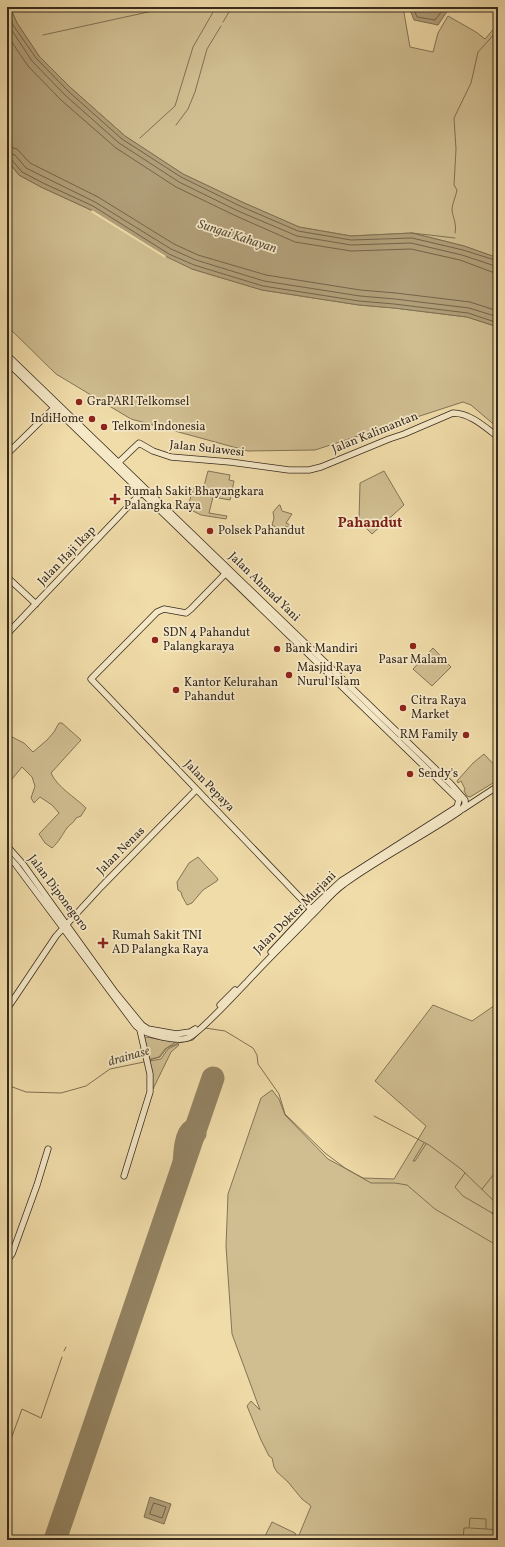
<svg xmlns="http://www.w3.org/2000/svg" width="505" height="1547" font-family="Vollkorn,serif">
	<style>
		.green { fill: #d0be91; stroke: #837457 }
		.water { fill: #b19f79; stroke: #807054 }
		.pier { fill: #f0dca9 }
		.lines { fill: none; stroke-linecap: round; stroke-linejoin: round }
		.shore { stroke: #74644b; stroke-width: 1 }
		.stream { stroke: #807054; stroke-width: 1 }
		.taxiway { stroke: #938363; stroke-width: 9 }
		.runway { stroke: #938363; stroke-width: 23 }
		.secondary-casing { stroke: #362a1d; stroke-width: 7 }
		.secondary { stroke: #f5e8c7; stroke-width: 5.5 }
		.poi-dot { fill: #8f2418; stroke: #f5e8c7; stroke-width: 1.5 }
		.labels { text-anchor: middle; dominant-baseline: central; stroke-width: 3.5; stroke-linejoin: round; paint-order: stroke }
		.poi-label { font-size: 12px; fill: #362a1d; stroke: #f5e8c7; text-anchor: start }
		.street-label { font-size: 12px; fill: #362a1d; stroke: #f5e8c7 }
		.water-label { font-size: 13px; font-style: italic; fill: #5b4d39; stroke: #f5e8c7 }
		.quarter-label { font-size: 14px; font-weight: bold; fill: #7a1f14; stroke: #f5e8c7 }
	</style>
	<rect width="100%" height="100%" fill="#f0dca9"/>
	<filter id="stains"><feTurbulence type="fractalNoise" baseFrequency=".005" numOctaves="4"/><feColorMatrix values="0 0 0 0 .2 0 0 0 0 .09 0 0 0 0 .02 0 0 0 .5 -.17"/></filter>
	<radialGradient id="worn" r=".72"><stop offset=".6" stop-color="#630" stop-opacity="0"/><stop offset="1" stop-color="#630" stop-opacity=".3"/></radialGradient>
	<!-- green -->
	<path class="green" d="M 10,7 L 403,7 L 410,47 L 433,52 L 438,33 L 448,16 L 476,32 L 485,39 L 498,24 L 498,258 L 464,246 L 412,233 L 351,236 L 299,227 L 242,202 L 183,174 L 125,136 L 71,88 L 39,56 L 17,23 Z
		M 7,160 L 19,175 L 41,187 L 91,210 L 127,232 L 192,269 L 262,290 L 359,305 L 394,308 L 467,317 L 498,327 L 498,428 L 471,405 L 463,402 L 315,450 L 248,451 L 131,419 L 56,374 L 7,326 Z
		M 208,471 L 230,475 L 229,480 L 234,481 L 230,500 L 213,497 L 209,513 L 227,516 L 226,519 L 201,515 L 189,509 L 187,511 L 193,488 L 203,490 Z
		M 384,471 L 404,505 L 372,534 L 359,521 L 360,483 Z
		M 279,505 L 280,505 L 282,511 L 292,514 L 286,523 L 295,527 L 293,529 L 285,526 L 285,528 L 282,530 L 272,525 L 274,518 L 273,512 Z
		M 433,648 L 451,667 L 432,686 L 413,669 Z
		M 59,723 L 62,723 L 81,740 L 51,773 C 57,787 75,797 86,808 L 81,816 L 76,818 C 74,823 70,824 67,828 C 62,835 59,842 52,848 L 45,843 L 39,834 L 59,813 L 52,805 L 40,797 L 34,803 L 31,798 L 35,786 L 32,777 L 22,767 L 7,785 L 7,731 L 10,736 L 24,743 L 33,752 L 47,740 L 54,732 Z
		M 484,754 L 498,769 L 498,780 L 470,797 L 467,796 L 464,791 L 465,789 L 461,781 L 458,783 L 457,781 L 473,763 Z
		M 198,857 L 218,879 L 217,881 L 203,890 L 192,903 L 187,905 L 182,896 L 181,892 L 178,890 L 177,882 L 189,863 Z
		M 498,1003 L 498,1540 L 297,1540 L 311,1506 L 302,1499 L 288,1482 L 277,1472 L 274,1467 L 272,1458 L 269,1456 L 261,1440 L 247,1406 L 251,1401 L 260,1410 L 232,1334 L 226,1246 L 228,1194 L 261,1098 L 272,1090 L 279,1099 L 285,1115 L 328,1159 L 363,1178 L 394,1179 L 426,1126 L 375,1081 L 433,1005 L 472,1021 Z
		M 144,1038 L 146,1037 L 176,1042 L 165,1049 L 159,1057 L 147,1060 Z
		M 178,1044 L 179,1045 L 171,1052 L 153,1089 L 149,1061 L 161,1059 L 168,1049 Z
		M 272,1522 L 295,1533 L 296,1535 L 293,1540 L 263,1540 Z"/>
	<!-- water -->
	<path class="water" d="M 7,7 L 10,7 L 17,23 L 39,56 L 71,88 L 125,136 L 183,174 L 242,202 L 299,227 L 351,236 L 412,233 L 464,246 L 498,258 L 498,327 L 467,317 L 394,308 L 359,305 L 262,290 L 192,269 L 167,257 L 91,210 L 41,187 L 19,175 L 7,160 Z
		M 409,7 L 434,8 L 435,7 L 450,7 L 438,25 L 414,20 Z
		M 150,1497 L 171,1504 L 164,1524 L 144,1517 Z"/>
	<!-- pier -->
	<path class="pier" d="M 92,210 L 166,256 L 165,258 L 91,212 Z"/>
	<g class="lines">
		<!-- shore -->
		<path class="shore" d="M 413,7 L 417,17 L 435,20 L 445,7
			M 7,10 L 13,25 L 36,58 L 68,91 L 122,139 L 181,177 L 240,206 L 298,231 L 351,240 L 412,238 L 463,250 L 498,261
			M 7,23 L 32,61 L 65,95 L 119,143 L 179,182 L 238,211 L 297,236 L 351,245 L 411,243 L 462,255 L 498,267
			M 7,35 L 28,66 L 61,100 L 116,148 L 176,187 L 236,216 L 295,242 L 351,251 L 411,249 L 460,260 L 492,272 L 498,273
			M 7,146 L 17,149 L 30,163 L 98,197 L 174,244 L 198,255 L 266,275 L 360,290 L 396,293 L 470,302 L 498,311
			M 7,152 L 15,155 L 26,168 L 95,202 L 171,249 L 196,260 L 264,281 L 360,296 L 395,299 L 469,308 L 498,317
			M 7,157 L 11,159 L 22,172 L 43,183 L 93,206 L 169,254 L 194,265 L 263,286 L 359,301 L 394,304 L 468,313 L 498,323
			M 154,1503 L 166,1507 L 162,1518 L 150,1514 Z"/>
		<!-- stream -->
		<path class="stream" d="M 223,22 L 232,7
			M 43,35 L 171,7
			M 176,125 L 188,109 L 195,92 L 207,49 L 221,26
			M 140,138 L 175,106 L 193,47 L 216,7
			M 412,233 L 455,238
			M 455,233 C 457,224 453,218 452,210 C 452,204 456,196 457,190 L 454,185 L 456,149 L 454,118 L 471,83 L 478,52 L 498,30
			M 205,1028 L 225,1031 L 253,1048 L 257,1055 L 258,1064 L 279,1094 L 285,1114 L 325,1153 L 345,1168 L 371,1183 L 395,1183 L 407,1185 L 435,1209 L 498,1246
			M 149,1060 L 160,1057 L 167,1048 L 178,1043 L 193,1040 L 202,1031
			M 7,1085 L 26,1092 L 61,1093 L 86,1086 L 110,1069 L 144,1062
			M 374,1116 L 429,1145 L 461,1169 L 498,1205
			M 424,1143 L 413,1161 L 415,1161 L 426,1144
			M 465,1173 L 455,1187 L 463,1196 L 492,1213
			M 482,1189 L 498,1169
			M 498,1206 L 492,1213 L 498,1223
			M 64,1351 L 66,1347
			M 7,1450 L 22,1409 L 41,1418 L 62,1357
			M 470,1528 L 486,1529
			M 463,1540 L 464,1528 L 469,1528 L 470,1518 L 486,1519 L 486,1529 L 498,1530"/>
		<!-- taxiway -->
		<path class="taxiway" d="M 176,1184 C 178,1169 175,1133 188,1125 L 194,1124 L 201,1128 L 202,1135 L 198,1141 L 190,1144"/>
		<!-- runway -->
		<path class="runway" d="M 55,1540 L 213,1078"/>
		<!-- secondary casing -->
		<g class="secondary-casing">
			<path id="secondary" d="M 7,355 L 451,784 L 465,800 L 465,805 L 460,811 C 422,837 381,857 344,884 C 331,893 321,907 309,918 C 288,940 266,961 246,983 C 235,994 200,1033 188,1038 C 177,1042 145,1035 136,1026 L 16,865 L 7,855
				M 7,362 L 459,800 L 457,807 L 341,881 L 311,909 L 271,952
				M 7,454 L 54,408
				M 118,463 L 139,443 L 153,451 L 171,457 L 230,462 L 289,470 L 309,470 L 321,467 L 389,439 L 404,434 L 453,413 C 470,413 485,427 498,437
				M 226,573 L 191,609 L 186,613 L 164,609 L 157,612 L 91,679 L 311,909
				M 7,577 L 36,604
				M 7,634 L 141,493
				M 463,809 L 498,786
				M 7,846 L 23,864 L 115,992 L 142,1025 L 148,1029 L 176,1034 L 190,1032 L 195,1029
				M 220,1005 L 235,990
				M 7,1009 L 56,936 L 101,887 L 196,790
				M 124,1176 L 150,1092 L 150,1074 L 140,1030
				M 7,1260 L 12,1254 L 37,1185 L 48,1149"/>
		</g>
		<!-- secondary -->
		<use href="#secondary" class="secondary"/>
	</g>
	<!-- markers -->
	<g class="poi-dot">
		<circle cx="79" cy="402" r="4"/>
		<circle cx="92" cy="419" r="4"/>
		<circle cx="104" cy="427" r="4"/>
		<path d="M113 493h4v4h4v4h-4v4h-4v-4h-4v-4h4z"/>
		<circle cx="210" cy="531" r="4"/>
		<circle cx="155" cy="640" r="4"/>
		<circle cx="413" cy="646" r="4"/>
		<circle cx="277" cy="649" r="4"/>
		<circle cx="289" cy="675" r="4"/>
		<circle cx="176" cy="690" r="4"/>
		<circle cx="403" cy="708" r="4"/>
		<circle cx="466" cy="735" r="4"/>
		<circle cx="410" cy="774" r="4"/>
		<path d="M101 937h4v4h4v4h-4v4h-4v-4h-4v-4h4z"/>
	</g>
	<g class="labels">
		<!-- poi labels -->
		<g class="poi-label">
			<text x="87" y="402">GraPARI Telkomsel</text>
			<text x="84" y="419" text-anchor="end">IndiHome</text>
			<text x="112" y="427">Telkom Indonesia</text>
			<text x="124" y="492">Rumah Sakit Bhayangkara<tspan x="124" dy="14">Palangka Raya</tspan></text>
			<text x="218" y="531">Polsek Pahandut</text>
			<text x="163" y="633">SDN 4 Pahandut<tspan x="163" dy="14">Palangkaraya</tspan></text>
			<text x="285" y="649">Bank Mandiri</text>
			<text x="413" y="660" text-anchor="middle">Pasar Malam</text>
			<text x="297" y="668">Masjid Raya<tspan x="297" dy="14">Nurul Islam</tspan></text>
			<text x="184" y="683">Kantor Kelurahan<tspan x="184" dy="14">Pahandut</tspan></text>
			<text x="411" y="701">Citra Raya<tspan x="411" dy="14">Market</tspan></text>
			<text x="458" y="735" text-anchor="end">RM Family</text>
			<text x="418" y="774">Sendy's</text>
			<text x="112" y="936">Rumah Sakit TNI<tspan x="112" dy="14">AD Palangka Raya</tspan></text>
		</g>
		<!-- street labels -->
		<g class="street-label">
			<text transform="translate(375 433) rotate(-22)">Jalan Kalimantan</text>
			<text transform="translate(207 449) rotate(6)">Jalan Sulawesi</text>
			<text transform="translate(67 556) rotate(-46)">Jalan Haji Ikap</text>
			<text transform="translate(264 587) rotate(44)">Jalan Ahmad Yani</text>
			<text transform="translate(209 786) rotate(46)">Jalan Pepaya</text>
			<text transform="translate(121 851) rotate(-45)">Jalan Nenas</text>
			<text transform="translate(58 893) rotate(53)">Jalan Diponegoro</text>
			<text transform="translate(295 913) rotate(-45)">Jalan Dokter Murjani</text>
		</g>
		<!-- water labels -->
		<g class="water-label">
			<text transform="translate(237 237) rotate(18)">Sungai Kahayan</text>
			<text transform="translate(129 1057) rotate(-16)">drainase</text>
		</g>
		<!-- quarter labels -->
		<g class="quarter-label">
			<text x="370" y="523">Pahandut</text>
		</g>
	</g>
	<!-- margin -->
	<rect width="505" height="1547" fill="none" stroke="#f0dca9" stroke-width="24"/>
	<rect x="8" y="8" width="489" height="1531" fill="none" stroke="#362a1d" stroke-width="2"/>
	<rect x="12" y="12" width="481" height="1523" fill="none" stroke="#362a1d"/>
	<rect width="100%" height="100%" filter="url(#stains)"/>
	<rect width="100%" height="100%" fill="url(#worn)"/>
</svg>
